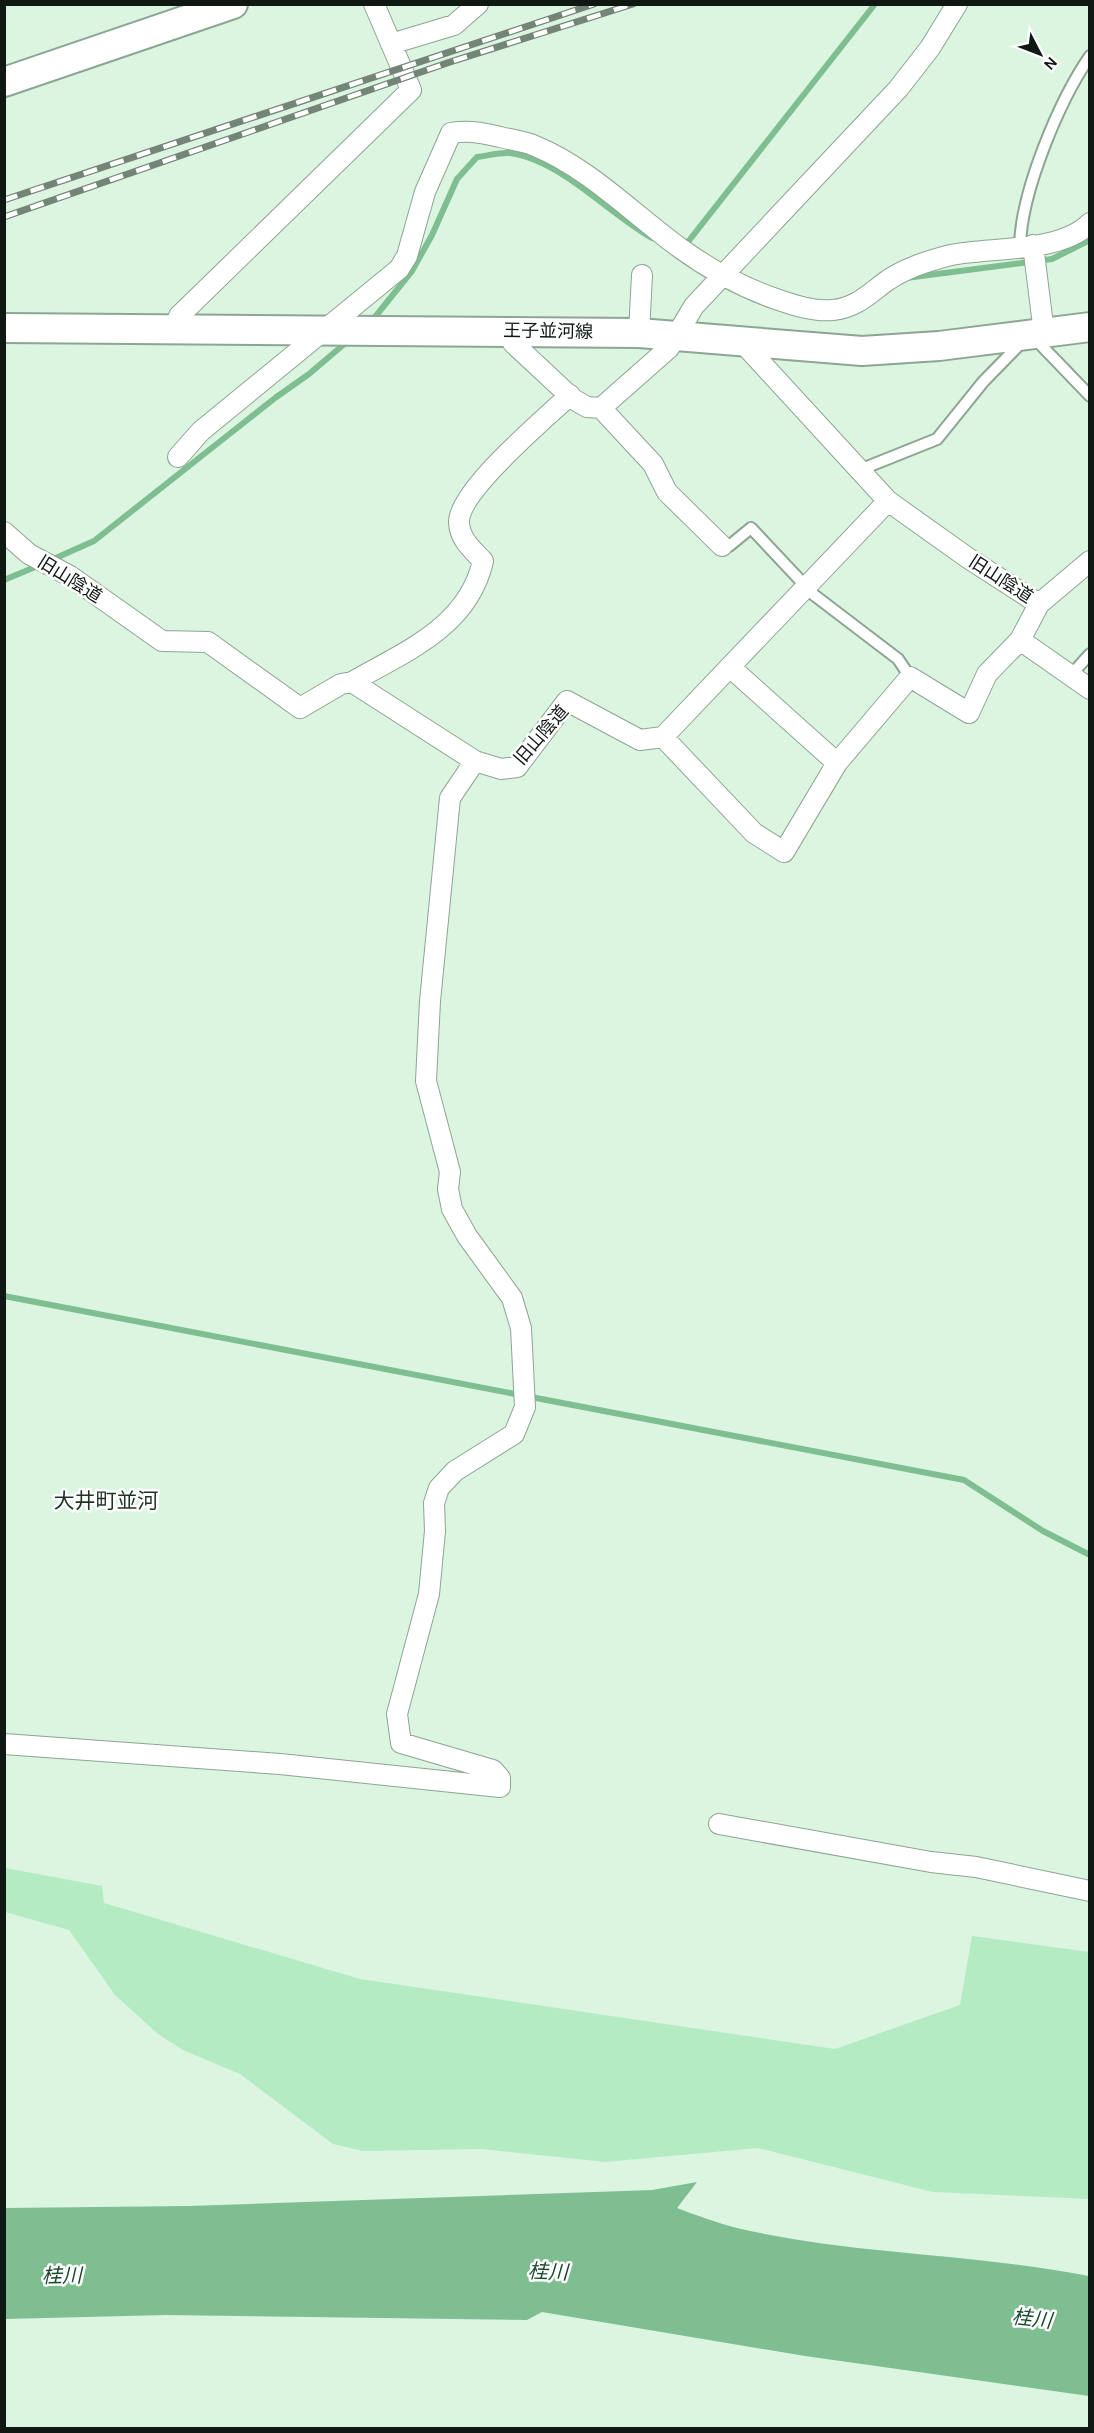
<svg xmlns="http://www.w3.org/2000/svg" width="1094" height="2433" font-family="Karla,'Noto Sans JP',sans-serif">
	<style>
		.green { fill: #b4ebc3 }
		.water { fill: #7ebe91 }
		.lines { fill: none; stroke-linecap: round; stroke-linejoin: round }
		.stream { stroke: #7ebe91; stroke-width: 6 }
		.lane-casing { stroke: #8da593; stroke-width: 14 }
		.street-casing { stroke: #8da593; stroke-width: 22 }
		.secondary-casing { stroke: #8da593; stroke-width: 32 }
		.lane { stroke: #fff; stroke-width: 10 }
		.street { stroke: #fff; stroke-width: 20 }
		.secondary { stroke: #fff; stroke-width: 28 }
		.rail-casing { stroke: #748578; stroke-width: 7 }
		.rail { stroke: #fff; stroke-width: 4.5; stroke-dasharray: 14; stroke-linecap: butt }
		.labels { text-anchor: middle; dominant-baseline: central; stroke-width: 5; stroke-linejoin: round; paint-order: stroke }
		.street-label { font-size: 18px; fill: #0f1812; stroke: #fff }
		.water-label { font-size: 20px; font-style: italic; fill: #19492b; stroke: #fff }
		.quarter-label { font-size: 21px; fill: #1e3325; stroke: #fff }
	</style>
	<rect width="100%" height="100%" fill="#dbf5e1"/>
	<!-- green -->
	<path class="green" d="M 5,1868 L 102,1886 L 104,1903 L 360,1979 L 835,2049 L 960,2005 L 972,1936 L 1089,1952 L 1089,2199 L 933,2192 L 758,2148 L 605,2162 L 482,2149 L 363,2151 L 333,2144 L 240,2074 L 183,2050 L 158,2034 L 115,1995 L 69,1930 L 5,1912 Z"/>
	<!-- water -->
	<path class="water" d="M 697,2182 L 677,2208 C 696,2215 717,2223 737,2228 C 853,2255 973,2253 1089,2276 L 1089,2396 L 805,2356 L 542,2312 L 527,2320 L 166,2315 L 5,2319 L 5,2208 L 189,2206 L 652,2190 Z"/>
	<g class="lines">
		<!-- stream -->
		<path class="stream" d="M 684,247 L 875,4
			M 906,278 L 1052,259 L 1090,240
			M 371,322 L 412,271 L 432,235 L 457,179 L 477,157 C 487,156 499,152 509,153 C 560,159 609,214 652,238
			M 49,561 L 94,541 L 275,398 L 309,374 L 349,340
			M 4,580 L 40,565
			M 4,1296 L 964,1480 L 1043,1531 L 1090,1555"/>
		<!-- lane casing -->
		<g class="lane-casing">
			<path id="lane" d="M 1020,246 C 1021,192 1059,101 1090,56
				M 1037,337 L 1039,343 L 1090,396
				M 862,469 L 937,439 L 983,382 L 1022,342
				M 722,546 L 729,546 L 751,528 L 814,595 L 898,659 L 910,677
				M 1070,676 L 1090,654"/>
		</g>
		<!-- street casing -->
		<g class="street-casing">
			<path id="street" d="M 391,44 L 454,25 L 478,4
				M 1033,245 L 1044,333
				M 174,328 L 179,316 L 411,90 L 374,4
				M 507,330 L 513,343 L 573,399 L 587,407 L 601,408 L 669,348 L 694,306 L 898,89 L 930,48 L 957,4
				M 639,333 L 642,275
				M 742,342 L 888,501 L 968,558 L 1039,604
				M 601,408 L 653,464 L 667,492 L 722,546
				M 178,457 L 201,431 L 399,269 L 407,256 L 425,192 L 451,133 C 470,130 482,133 500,137 C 511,140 525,141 535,146 C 589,168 633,214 680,248 C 709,269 741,287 776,299 C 793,305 814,312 833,310 C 856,308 870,293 888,280 C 908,267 928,261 951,255 C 991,247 1061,253 1090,223
				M 4,532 L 29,554 L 70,576 L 162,641 L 208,642 L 300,708 L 341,684 L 352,682 L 475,761 L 501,769 L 517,767 L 567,701 L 640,740 L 663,737 L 888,501
				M 1020,640 L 1090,689
				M 730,667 L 837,763
				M 352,682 C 406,651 468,627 483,561 C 473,550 460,540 459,523 C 457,492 546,418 570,395
				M 663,737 L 754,833 L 784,852 L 837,763 L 910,677 L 969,713 L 987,674 L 1020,640 L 1039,604 L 1090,561
				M 4,1744 L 280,1764 L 500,1787 L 500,1778 L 493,1770 L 401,1743 L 397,1714 L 429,1594 L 435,1531 L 434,1503 L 439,1488 L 455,1471 L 514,1434 L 525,1407 L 521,1328 L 512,1298 L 467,1236 L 452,1209 L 448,1189 L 450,1172 L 426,1081 L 430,1001 L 450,798 L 475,761
				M 719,1824 L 931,1862 L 976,1867 L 1090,1891"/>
		</g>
		<!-- secondary casing -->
		<g class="secondary-casing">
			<path id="secondary" d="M 4,82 L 233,4
				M 4,328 L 639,333 L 862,351 L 939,346 L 1090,327"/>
		</g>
		<!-- lane -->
		<use href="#lane" class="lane"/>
		<!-- street -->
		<use href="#street" class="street"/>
		<!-- secondary -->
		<use href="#secondary" class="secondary"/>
		<!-- rail casing -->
		<g class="rail-casing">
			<path id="rail" d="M 4,200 L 594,4
				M 4,217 L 447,63 L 633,4"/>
		</g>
		<!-- rail -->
		<use href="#rail" class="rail"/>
	</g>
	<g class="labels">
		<!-- street labels -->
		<g class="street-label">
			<text transform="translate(548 331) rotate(1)">王子並河線</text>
			<text transform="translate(70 579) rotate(32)">旧山陰道</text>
			<text transform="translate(1001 579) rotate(33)">旧山陰道</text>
			<text transform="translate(541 735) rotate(-49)">旧山陰道</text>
		</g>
		<!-- water labels -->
		<g class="water-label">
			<text transform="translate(548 2272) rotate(2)">桂川</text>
			<text transform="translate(62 2276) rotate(-1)">桂川</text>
			<text transform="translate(1032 2319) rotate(6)">桂川</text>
		</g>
		<!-- quarter labels -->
		<g class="quarter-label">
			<text x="106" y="1501">大井町並河</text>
		</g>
	</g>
	<!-- border -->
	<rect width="1094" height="2433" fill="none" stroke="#0f1812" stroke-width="12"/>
	<!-- north arrow -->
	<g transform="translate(1040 54) rotate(132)" stroke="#ffffff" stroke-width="4.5" paint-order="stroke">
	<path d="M0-4.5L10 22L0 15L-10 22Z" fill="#0f1812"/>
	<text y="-9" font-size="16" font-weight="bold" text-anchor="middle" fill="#0f1812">N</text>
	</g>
</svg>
